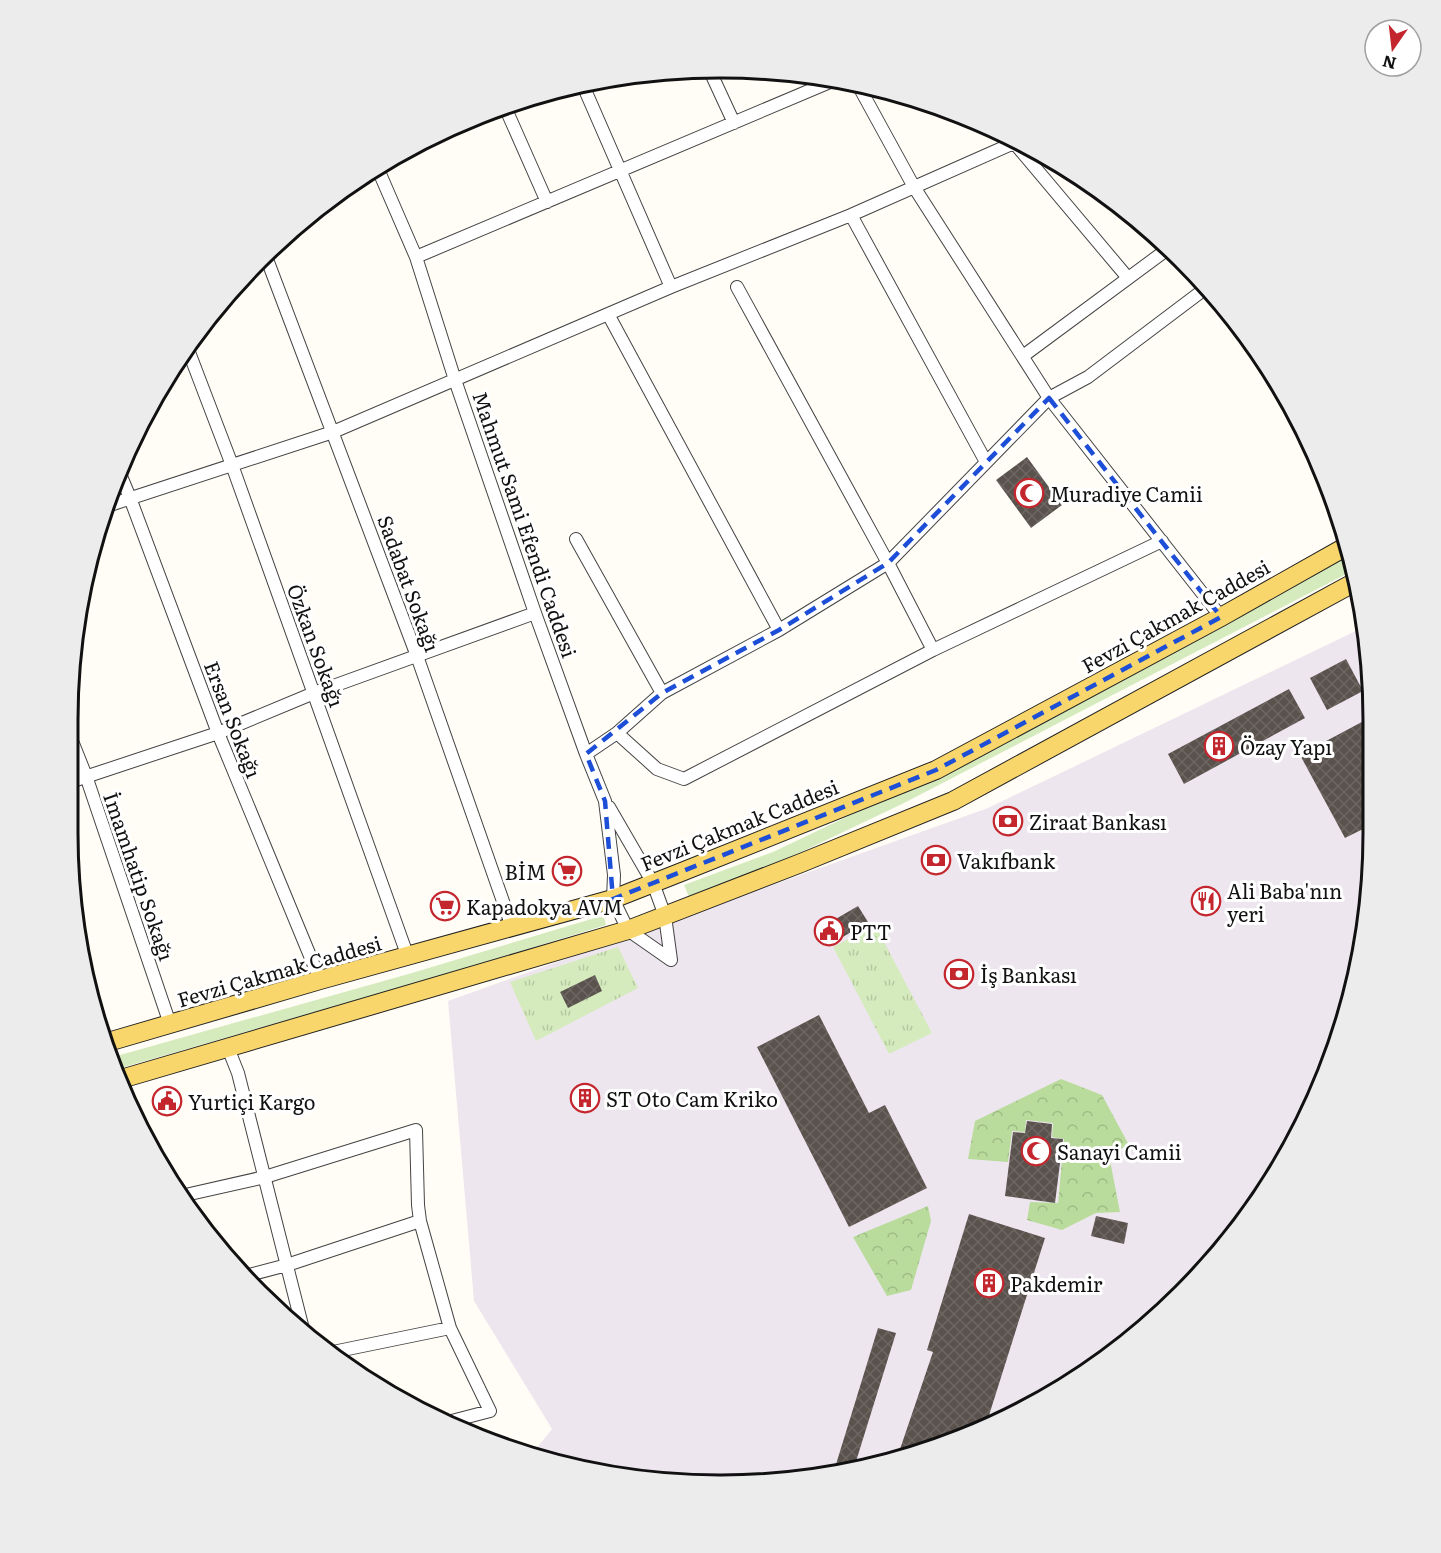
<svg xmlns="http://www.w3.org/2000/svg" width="1441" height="1553" font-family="Literata,serif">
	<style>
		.industrial { fill: #eee6ef }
		.grass { fill: #d5ebbd }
		.forest { fill: url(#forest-crowns) }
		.park { fill: url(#park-tufts) }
		.building { fill: url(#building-cross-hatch) }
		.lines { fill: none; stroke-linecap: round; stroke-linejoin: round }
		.minor-casing { stroke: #444; stroke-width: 14 }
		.primary-casing { stroke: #222; stroke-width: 20 }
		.minor { stroke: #fff; stroke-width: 12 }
		.primary { stroke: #f9d66b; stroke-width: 18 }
		.marked { fill: none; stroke: #1d4ed8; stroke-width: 4.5; stroke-dasharray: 12 8; stroke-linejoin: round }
		.labels { text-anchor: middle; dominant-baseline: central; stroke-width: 6; stroke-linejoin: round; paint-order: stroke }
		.poi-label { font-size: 20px; fill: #111; stroke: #fff; text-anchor: start }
		.street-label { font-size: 20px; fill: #111; stroke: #fff }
		.rim { fill: none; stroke: #111; stroke-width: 3 }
	</style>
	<defs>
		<pattern id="forest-crowns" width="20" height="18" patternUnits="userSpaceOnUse" patternTransform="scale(1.5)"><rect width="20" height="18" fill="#b9dc9c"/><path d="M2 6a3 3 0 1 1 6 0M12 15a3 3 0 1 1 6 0" fill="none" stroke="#9ebc85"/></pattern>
		<pattern id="park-tufts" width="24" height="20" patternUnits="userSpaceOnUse" patternTransform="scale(1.5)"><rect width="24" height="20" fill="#d5ebbd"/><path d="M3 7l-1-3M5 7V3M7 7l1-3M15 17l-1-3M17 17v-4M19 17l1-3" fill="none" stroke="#b6c8a1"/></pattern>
		<pattern id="building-cross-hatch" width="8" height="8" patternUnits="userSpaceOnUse" patternTransform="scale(1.5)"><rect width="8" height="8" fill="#5a524d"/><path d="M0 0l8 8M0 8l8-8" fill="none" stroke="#6d6662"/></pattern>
	</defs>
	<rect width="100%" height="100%" fill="#fffdf5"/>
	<!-- industrial -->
	<path class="industrial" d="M 1364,627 L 1373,720 L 1368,918 L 1339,1043 L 1286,1159 L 1211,1263 L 1084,1375 L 970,1436 L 848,1473 L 678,1484 L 552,1463 L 531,1455 L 552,1429 L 474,1301 L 448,1001 L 988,808 Z"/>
	<!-- grass -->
	<path class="grass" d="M 1349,554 L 1354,570 L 902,804 L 776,864 L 689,897 L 684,885 L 773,852 L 901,791 Z
		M 598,917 L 604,917 L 606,925 L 440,976 L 117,1069 L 113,1057 L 412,973 Z"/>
	<!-- forest -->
	<path class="forest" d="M 1061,1079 L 1102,1095 L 1130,1147 L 1108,1150 L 1120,1212 L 1096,1213 L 1062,1230 L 1027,1220 L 1030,1202 L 1058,1203 L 1064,1139 L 1052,1137 L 1053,1123 L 1026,1120 L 1025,1132 L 1012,1131 L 1008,1162 L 968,1159 L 975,1121 Z
		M 928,1206 L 931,1221 L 911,1290 L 887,1296 L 853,1237 Z"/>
	<!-- park -->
	<path class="park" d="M 875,925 L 932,1033 L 889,1054 L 833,947 Z
		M 618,947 L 638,988 L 536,1041 L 510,982 Z"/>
	<!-- building -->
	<path class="building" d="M 1027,457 L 1062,505 L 1031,528 L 996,480 Z
		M 1346,659 L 1363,691 L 1327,710 L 1310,678 Z
		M 1289,689 L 1305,718 L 1184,784 L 1168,754 Z
		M 1373,716 L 1371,825 L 1345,838 L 1300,755 Z
		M 858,906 L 868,922 L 831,944 L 822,927 Z
		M 595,975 L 602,991 L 568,1008 L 560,992 Z
		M 819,1015 L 869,1113 L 885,1105 L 927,1188 L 849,1227 L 757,1047 Z
		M 1027,1121 L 1052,1124 L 1051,1138 L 1063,1139 L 1055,1203 L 1005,1196 L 1013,1132 L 1025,1133 Z
		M 969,1214 L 1045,1238 L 985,1428 L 970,1436 L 897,1458 L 933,1352 L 927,1350 Z
		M 1096,1216 L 1128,1223 L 1124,1244 L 1091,1236 Z
		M 878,1328 L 896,1333 L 853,1471 L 833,1474 Z"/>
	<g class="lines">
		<!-- minor casing -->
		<g class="minor-casing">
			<path id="minor" d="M 709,69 L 734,123
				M 582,83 L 671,287
				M 857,83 L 914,187 L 1049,398 L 1221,617
				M 505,107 L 547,202
				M 1011,139 L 1128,278
				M 377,167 L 416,257 L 455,380 L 535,613 L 586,754 L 605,801 L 614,875 L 613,899 L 628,930 L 671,960
				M 851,215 L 986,462
				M 265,254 L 417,656 L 512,927
				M 416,257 L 837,79
				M 737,287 L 888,563 L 933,650
				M 608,314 L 779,630
				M 187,347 L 232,465 L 408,957
				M 1023,356 L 1169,248
				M 118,469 L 130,498 L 218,733 L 320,980
				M 107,506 L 333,432 L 671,287 L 851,215 L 1016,142
				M 576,539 L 662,693
				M 617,733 L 657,769 L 684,779 L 933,650 L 1162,541
				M 72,741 L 86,776 L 170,1024
				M 586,754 L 617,733 L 662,693 L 779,630 L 888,563 L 1049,398 L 1088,377 L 1206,288
				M 70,782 L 218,733 L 314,693 L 535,613
				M 609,807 L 653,883 L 665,916 L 671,960
				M 228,1048 L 238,1073 L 304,1333
				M 181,1196 L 265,1177 L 416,1130 L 418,1205 L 420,1221 L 450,1328 L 490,1411 L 444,1423
				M 245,1276 L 287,1265 L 420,1221
				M 333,1352 L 450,1328"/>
		</g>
		<!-- primary casing -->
		<g class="primary-casing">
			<path id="primary" d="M 108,1042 L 320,980 L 613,899 L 679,873 L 936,770 L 1221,617 L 1347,546
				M 121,1079 L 628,930 L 801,863 L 953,801 L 1357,581"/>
		</g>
		<!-- minor -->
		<use href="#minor" class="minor"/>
		<!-- primary -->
		<use href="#primary" class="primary"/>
	</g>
	<!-- marked area -->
	<path class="marked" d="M 1049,398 L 1221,617 L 936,770 L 613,899 L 605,801 L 586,754 L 662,693 L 779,630 L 888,563 Z"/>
	<!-- icons -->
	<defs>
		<g id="mosque-ring" transform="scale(1.5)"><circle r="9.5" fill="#fff" stroke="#c4262e" stroke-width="1.5"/><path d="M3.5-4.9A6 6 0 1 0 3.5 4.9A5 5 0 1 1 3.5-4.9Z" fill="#c4262e"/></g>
		<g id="building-ring" transform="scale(1.5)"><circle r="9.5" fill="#fff" stroke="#c4262e" stroke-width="1.5"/><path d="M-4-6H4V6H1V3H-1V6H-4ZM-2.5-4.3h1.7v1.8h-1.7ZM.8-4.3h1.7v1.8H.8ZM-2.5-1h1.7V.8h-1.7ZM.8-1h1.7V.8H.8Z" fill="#c4262e"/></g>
		<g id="bank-ring" transform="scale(1.5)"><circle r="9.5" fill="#fff" stroke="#c4262e" stroke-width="1.5"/><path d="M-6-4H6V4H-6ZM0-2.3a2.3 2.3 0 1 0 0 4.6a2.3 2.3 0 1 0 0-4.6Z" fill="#c4262e"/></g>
		<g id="supermarket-ring" transform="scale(1.5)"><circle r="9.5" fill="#fff" stroke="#c4262e" stroke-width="1.5"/><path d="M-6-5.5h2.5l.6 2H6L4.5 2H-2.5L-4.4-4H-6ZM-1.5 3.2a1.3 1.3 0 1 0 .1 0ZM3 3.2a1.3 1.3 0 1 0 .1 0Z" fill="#c4262e"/></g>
		<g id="restaurant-ring" transform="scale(1.5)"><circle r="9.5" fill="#fff" stroke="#c4262e" stroke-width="1.5"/><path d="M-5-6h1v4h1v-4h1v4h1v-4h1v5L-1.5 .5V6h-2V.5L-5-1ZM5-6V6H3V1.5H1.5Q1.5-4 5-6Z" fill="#c4262e"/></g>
		<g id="civic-ring" transform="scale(1.5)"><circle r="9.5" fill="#fff" stroke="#c4262e" stroke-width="1.5"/><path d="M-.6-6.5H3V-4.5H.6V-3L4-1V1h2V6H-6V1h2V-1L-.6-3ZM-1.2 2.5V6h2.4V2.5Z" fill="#c4262e"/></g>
	</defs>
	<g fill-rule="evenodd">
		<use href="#mosque-ring" x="1029" y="493"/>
		<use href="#building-ring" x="1219" y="746"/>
		<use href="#bank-ring" x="1008" y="821"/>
		<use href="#bank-ring" x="936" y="860"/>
		<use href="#supermarket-ring" x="567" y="871"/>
		<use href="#restaurant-ring" x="1206" y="901"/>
		<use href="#supermarket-ring" x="445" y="906"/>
		<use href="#civic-ring" x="829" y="931"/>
		<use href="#bank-ring" x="959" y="974"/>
		<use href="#building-ring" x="585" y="1098"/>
		<use href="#civic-ring" x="167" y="1101"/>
		<use href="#mosque-ring" x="1036" y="1151"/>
		<use href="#building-ring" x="989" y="1283"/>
	</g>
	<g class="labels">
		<!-- poi labels -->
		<g class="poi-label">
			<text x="1050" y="493">Muradiye Camii</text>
			<text x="1240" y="746">Özay Yapı</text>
			<text x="1029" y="821">Ziraat Bankası</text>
			<text x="957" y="860">Vakıfbank</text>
			<text x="546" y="871" text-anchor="end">BİM</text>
			<text x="1227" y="890">Ali Baba'nın<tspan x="1227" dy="23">yeri</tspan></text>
			<text x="466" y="906">Kapadokya AVM</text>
			<text x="850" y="931">PTT</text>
			<text x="980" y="974">İş Bankası</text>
			<text x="606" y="1098">ST Oto Cam Kriko</text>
			<text x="188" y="1101">Yurtiçi Kargo</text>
			<text x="1057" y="1151">Sanayi Camii</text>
			<text x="1010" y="1283">Pakdemir</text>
		</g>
		<!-- street labels -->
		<g class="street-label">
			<text transform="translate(526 524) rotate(71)">Mahmut Sami Efendi Caddesi</text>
			<text transform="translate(410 583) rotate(70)">Sadabat Sokağı</text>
			<text transform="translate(1175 615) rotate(-29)">Fevzi Çakmak Caddesi</text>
			<text transform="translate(317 645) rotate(70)">Özkan Sokağı</text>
			<text transform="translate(234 719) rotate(69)">Ersan Sokağı</text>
			<text transform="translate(739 824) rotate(-22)">Fevzi Çakmak Caddesi</text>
			<text transform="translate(140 876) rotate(71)">İmamhatip Sokağı</text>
			<text transform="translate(279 970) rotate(-16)">Fevzi Çakmak Caddesi</text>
		</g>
	</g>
	<!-- crop -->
	<path d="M0 0H1441V1553H0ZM720 78H721A642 642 0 0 1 1363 720V833A642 642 0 0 1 721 1475H720A642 642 0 0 1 78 833V720A642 642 0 0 1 720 78Z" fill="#ececec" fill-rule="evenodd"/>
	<path class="rim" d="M720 78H721A642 642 0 0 1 1363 720V833A642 642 0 0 1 721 1475H720A642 642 0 0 1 78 833V720A642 642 0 0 1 720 78Z"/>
	<!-- north arrow -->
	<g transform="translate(1393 48) rotate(194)"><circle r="28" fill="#ffffff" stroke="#a0a0a0" stroke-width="1.5"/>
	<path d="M0-4.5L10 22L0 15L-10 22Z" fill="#c4262e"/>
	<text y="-9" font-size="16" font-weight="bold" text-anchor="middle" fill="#111111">N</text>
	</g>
</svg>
